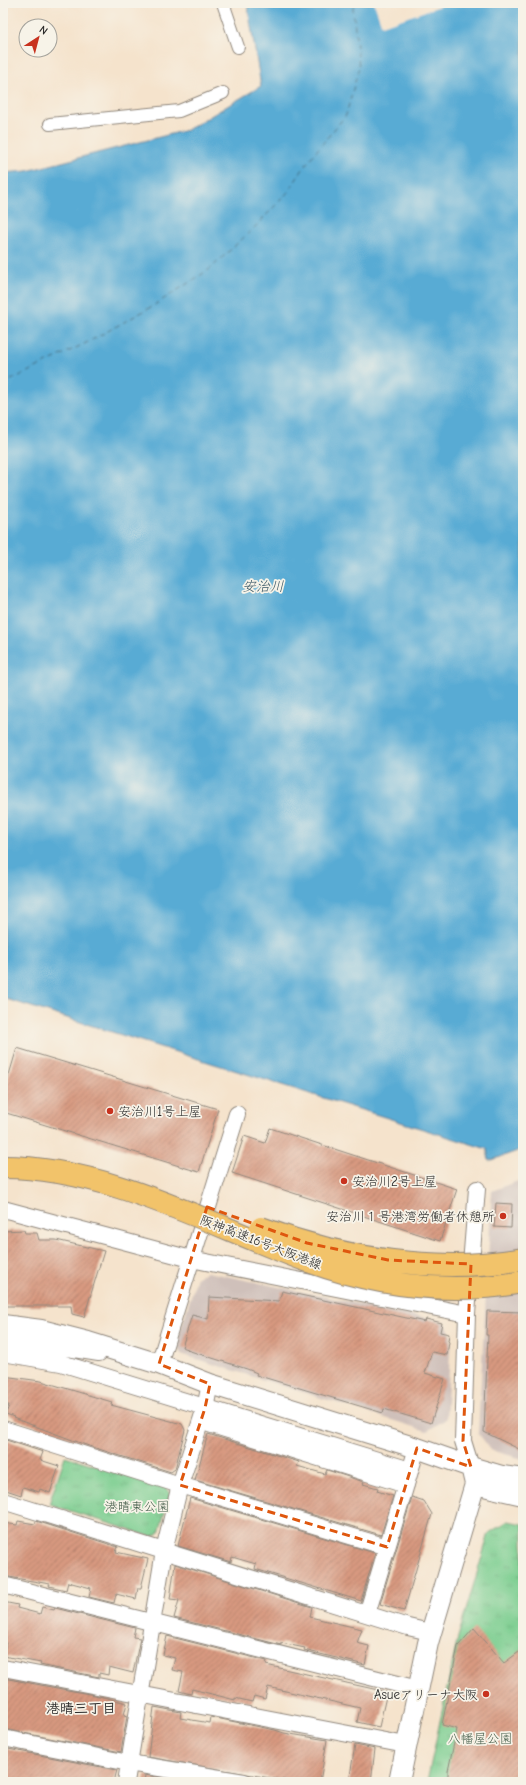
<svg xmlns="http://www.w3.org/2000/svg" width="526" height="1785" font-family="'Comic Neue','Klee One',sans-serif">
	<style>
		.industrial { fill: #cfc0ba }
		.park { fill: url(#park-tufts); stroke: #547c5e }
		.water { fill: #59abd4; stroke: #426b80 }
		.pier { fill: #f5e3cc }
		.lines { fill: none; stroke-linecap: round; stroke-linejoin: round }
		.ferry { stroke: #3b5866; stroke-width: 1; stroke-dasharray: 5 4; stroke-linecap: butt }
		.building { fill: url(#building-hatch) }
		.pedestrian-casing { stroke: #90877c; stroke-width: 14 }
		.minor-casing { stroke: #90877c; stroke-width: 18 }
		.tertiary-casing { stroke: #90877c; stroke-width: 22 }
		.pedestrian { stroke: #fff; stroke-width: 12 }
		.minor { stroke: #fff; stroke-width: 16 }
		.tertiary { stroke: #fff; stroke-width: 20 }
		.motorway-bridge-casing { stroke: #90877c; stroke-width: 24; stroke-linecap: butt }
		.motorway-bridge { stroke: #f2c36a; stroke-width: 22 }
		.marked { fill: none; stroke: #df570e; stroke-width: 3; stroke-dasharray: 8 5; stroke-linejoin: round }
		.poi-dot { fill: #c8321e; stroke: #f7f3e8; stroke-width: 1.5 }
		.labels { text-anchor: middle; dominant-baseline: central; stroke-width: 3.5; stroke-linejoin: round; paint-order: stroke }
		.poi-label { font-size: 13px; fill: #2b2b2b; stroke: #f7f3e8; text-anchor: start }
		.street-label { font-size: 13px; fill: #2b2b2b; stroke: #f7f3e8 }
		.park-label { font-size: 13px; fill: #435c49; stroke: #f7f3e8 }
		.water-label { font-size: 14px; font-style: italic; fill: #3b5866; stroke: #f7f3e8 }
		.neighbourhood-label { font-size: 14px; font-weight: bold; fill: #2b2b2b; stroke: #f7f3e8 }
	</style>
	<defs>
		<pattern id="park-tufts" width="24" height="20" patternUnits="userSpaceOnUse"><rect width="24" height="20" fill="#7cce90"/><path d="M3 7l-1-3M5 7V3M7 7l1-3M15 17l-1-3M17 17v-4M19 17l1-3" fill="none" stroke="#6bb17c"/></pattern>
		<pattern id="building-hatch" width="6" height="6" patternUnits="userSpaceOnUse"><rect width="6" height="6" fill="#d89980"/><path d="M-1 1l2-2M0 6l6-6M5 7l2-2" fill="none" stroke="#af7d69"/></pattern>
	</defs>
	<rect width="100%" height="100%" fill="#f7f3e8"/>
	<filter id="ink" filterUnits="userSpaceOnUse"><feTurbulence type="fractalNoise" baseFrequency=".025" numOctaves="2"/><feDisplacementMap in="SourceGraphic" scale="8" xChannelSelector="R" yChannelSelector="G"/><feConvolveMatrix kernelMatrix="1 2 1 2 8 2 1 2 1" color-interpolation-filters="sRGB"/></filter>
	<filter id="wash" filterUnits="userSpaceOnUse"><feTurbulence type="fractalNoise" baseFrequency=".012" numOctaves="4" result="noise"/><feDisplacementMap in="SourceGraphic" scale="16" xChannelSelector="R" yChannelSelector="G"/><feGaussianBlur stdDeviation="0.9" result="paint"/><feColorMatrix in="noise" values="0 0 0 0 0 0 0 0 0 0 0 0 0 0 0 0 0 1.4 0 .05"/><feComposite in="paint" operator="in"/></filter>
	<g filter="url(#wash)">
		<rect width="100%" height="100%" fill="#f5e3cc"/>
		<!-- industrial -->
		<path class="industrial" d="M 523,1179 L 523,1459 L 491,1450 L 478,1433 L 492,1191 Z
			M 207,1272 L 445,1322 L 451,1336 L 446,1419 L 427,1431 L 181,1354 L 176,1345 L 197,1277 Z"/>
		<!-- park -->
		<path class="park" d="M 65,1456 L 166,1487 L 170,1493 L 159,1533 L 152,1537 L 49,1504 Z
			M 508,1521 L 523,1524 L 523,1782 L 427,1782 L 458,1637 L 489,1533 Z"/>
		<!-- water -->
		<path class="water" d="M 247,3 L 523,3 L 523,1149 L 489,1161 L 487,1149 L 3,998 L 3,173 L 27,171 L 187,130 L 261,86 Z"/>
		<!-- pier -->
		<path class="pier" d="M 374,3 L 449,3 L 382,26 Z"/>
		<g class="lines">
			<!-- ferry -->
			<path class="ferry" d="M 3,384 L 88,342 L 153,306 L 210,269 L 256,226 L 288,192 L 309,160 L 346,115 L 359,67 L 353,9 L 354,3"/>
		</g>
		<g id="blocks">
			<!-- building -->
			<path class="building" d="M 17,1048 L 218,1109 L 199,1172 L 3,1112 L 3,1095 Z
				M 270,1128 L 457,1189 L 440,1241 L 232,1173 L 244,1136 L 265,1143 Z
				M 496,1203 L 512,1204 L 511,1228 L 494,1227 Z
				M 24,1230 L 25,1233 L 37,1233 L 39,1240 L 56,1240 L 104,1251 L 84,1317 L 72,1314 L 71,1306 L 3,1306 L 3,1231 Z
				M 282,1291 L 425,1322 L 426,1319 L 442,1323 L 440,1332 L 449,1334 L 448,1341 L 449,1342 L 447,1355 L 432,1352 L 425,1373 L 445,1379 L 431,1423 L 384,1409 L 383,1413 L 256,1375 L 257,1373 L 247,1369 L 187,1350 L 188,1349 L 182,1347 L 192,1315 L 208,1319 L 209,1297 L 279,1301 Z
				M 487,1311 L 523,1312 L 523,1451 L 484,1432 L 488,1335 L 486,1335 Z
				M 3,1376 L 41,1381 L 112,1402 L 111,1405 L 182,1424 L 185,1430 L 175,1469 L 171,1472 L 86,1445 L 13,1418 L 14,1417 L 6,1414 L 9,1405 L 3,1405 Z
				M 208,1434 L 299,1462 L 297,1466 L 325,1474 L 327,1470 L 364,1482 L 363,1484 L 378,1488 L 377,1491 L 393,1496 L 381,1535 L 195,1480 Z
				M 3,1439 L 43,1452 L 40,1460 L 59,1466 L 50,1493 L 40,1489 L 39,1492 L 23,1487 L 21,1495 L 3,1489 Z
				M 412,1497 L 424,1501 L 432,1514 L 404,1611 L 380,1604 Z
				M 190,1498 L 375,1553 L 361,1601 L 255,1569 L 256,1564 L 232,1557 L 231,1562 L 178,1546 Z
				M 18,1521 L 35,1524 L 36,1521 L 118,1547 L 116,1552 L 148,1559 L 141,1588 L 138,1588 L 136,1599 L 116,1594 L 114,1603 L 89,1597 L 91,1588 L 68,1582 L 66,1590 L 49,1586 L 50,1584 L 3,1576 L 3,1523 L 17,1525 Z
				M 175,1564 L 312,1607 L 310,1617 L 362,1629 L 357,1643 L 369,1646 L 365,1665 L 304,1650 L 305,1648 L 281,1643 L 281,1645 L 174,1618 L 179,1600 L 170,1599 Z
				M 3,1602 L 18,1605 L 17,1608 L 40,1614 L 42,1607 L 54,1610 L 55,1608 L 135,1628 L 133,1637 L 140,1638 L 133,1673 L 109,1667 L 108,1675 L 99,1673 L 99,1677 L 40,1665 L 41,1663 L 3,1656 L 6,1643 L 3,1642 Z
				M 474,1628 L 504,1663 L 523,1649 L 523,1782 L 448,1782 L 448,1771 L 457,1729 L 442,1725 L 458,1646 Z
				M 167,1636 L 267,1661 L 266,1665 L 387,1692 L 379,1727 L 357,1722 L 360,1708 L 268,1687 L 265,1699 L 254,1696 L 252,1702 L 235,1698 L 235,1700 L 192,1689 L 191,1694 L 179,1691 L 183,1672 L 172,1670 L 175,1658 L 163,1655 Z
				M 3,1678 L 95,1695 L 127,1703 L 124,1715 L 127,1716 L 121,1752 L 3,1729 Z
				M 154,1707 L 181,1712 L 180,1718 L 210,1723 L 211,1717 L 275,1730 L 284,1733 L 327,1740 L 320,1782 L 298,1782 L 270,1778 L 148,1757 Z
				M 355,1745 L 375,1749 L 371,1782 L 349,1782 Z
				M 3,1748 L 117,1770 L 114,1782 L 3,1782 L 5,1771 L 3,1770 Z
				M 145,1775 L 186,1782 L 144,1782 Z"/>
		</g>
	</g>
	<g filter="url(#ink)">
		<use href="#blocks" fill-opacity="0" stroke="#90877c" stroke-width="1"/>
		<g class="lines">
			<!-- pedestrian casing -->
			<g class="pedestrian-casing">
				<path id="pedestrian" d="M 223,3 L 238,47
					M 50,124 L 179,111 L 223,93"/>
			</g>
			<!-- minor casing -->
			<g class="minor-casing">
				<path id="minor" d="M 3,1209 L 191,1259 L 467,1314
					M 3,1341 L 61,1347 L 99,1353
					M 3,1353 L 61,1363 L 410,1470
					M 159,1364 L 237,1114
					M 209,1424 L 406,1485
					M 3,1429 L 180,1485 L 387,1547
					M 471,1467 L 463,1441 L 467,1314 L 477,1189
					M 3,1501 L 408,1627 L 430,1632
					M 3,1585 L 418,1689
					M 367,1614 L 417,1448
					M 3,1668 L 406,1745
					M 3,1738 L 129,1763 L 244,1782
					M 126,1782 L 164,1551 L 180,1485 L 205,1408 L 210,1384"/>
			</g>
			<!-- tertiary casing -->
			<g class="tertiary-casing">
				<path id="tertiary" d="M 3,1325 L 41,1330 L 88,1342 L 159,1364 L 210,1384 L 417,1448 L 471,1467 L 502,1476 L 523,1479
					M 475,1484 L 523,1495
					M 399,1782 L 428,1643 L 475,1484 L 471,1467"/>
			</g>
			<!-- pedestrian -->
			<use href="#pedestrian" class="pedestrian"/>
			<!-- minor -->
			<use href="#minor" class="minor"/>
			<!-- tertiary -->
			<use href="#tertiary" class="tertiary"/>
			<!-- motorway-bridge casing -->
			<g class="motorway-bridge-casing">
				<path id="motorway-bridge" d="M 3,1167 C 108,1167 212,1226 308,1261 C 377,1286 451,1295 523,1282
					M 261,1228 C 343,1259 436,1274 523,1259"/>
			</g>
			<!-- motorway-bridge -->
			<use href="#motorway-bridge" class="motorway-bridge"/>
		</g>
	</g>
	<!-- marked area -->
	<path class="marked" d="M 207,1207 L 307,1243 L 388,1260 L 471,1264 L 463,1441 L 471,1467 L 417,1448 L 387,1547 L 180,1485 L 205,1408 L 210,1384 L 159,1364 Z"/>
	<!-- markers -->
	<g class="poi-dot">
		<circle cx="110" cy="1111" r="4"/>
		<circle cx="344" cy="1181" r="4"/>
		<circle cx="503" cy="1216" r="4"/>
		<circle cx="486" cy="1694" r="4"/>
	</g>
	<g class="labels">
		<!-- poi labels -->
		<g class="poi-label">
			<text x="118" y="1111">安治川1号上屋</text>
			<text x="352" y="1181">安治川2号上屋</text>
			<text x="495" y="1216" text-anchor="end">安治川１号港湾労働者休憩所</text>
			<text x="478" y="1694" text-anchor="end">Asueアリーナ大阪</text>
		</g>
		<!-- street labels -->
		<g class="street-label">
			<text transform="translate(261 1242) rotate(21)">阪神高速16号大阪港線</text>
		</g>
		<!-- park labels -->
		<g class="park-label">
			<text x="137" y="1506">港晴東公園</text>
			<text x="480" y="1738">八幡屋公園</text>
		</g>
		<!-- water labels -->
		<g class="water-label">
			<text x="263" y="586">安治川</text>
		</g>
		<!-- neighbourhood labels -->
		<g class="neighbourhood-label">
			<text x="81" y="1708">港晴三丁目</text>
		</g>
	</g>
	<!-- margin -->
	<rect width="526" height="1785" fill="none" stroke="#f7f3e8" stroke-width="16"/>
	<!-- north arrow -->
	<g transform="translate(38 38) rotate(36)"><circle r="19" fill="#f7f3e8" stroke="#a5a39c"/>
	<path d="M0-3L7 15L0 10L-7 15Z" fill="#c8321e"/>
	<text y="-6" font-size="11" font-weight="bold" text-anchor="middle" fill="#2b2b2b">N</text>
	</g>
</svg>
